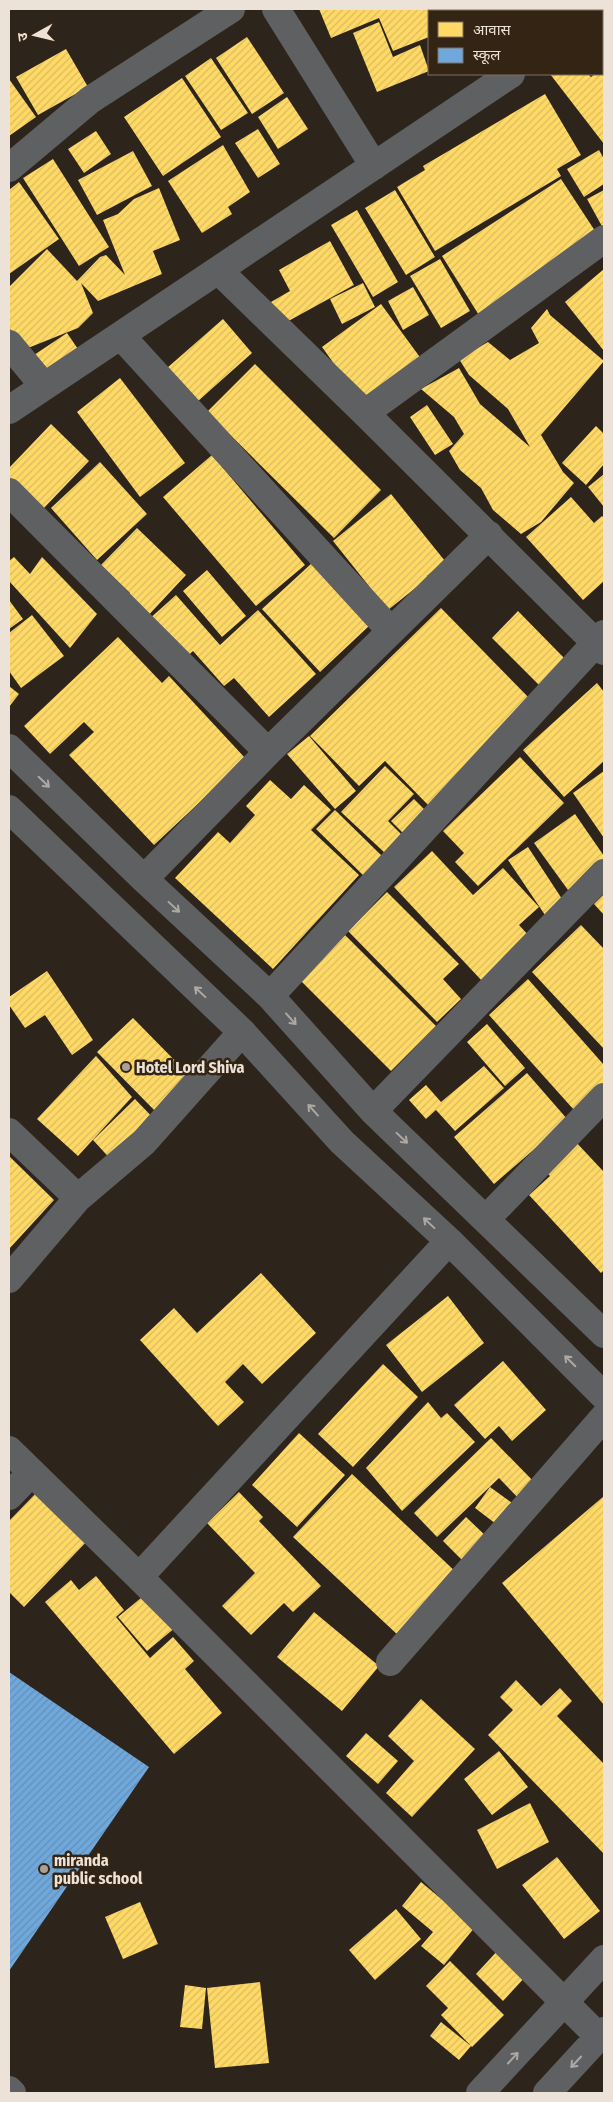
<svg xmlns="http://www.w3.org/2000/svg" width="613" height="2102" font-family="'Fira Sans Condensed','Noto Sans Devanagari',sans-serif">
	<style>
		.homes { fill: url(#homes-hatch) }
		.schools { fill: url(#schools-hatch) }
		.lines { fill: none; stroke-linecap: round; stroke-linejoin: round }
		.minor { stroke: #5f6062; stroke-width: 28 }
		.oneway { stroke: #ada8a3 }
		.poi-dot { fill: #aaa096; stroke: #342414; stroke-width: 2 }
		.labels { text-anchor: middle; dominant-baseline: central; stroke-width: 5; stroke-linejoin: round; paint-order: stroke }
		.poi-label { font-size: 16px; font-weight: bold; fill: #ede2d8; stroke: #342414; text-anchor: start }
	</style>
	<defs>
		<pattern id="homes-hatch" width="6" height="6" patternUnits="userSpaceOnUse" patternTransform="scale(1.25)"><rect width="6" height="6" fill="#ffd966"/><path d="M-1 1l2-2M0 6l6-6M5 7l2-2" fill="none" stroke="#dabb5f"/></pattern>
		<pattern id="schools-hatch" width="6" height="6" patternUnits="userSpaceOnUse" patternTransform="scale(1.25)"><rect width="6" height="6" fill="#6fa8dc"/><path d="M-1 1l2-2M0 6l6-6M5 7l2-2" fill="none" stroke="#658fb5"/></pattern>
	</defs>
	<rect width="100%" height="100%" fill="#2d241b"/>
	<!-- homes -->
	<path class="homes" d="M 319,9 L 462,9 L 463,11 L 429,11 L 429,37 L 393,51 L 379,18 L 331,38 Z
		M 475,9 L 529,9 L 523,11 L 476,11 Z
		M 379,22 L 393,57 L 420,45 L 429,71 L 377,92 L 353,33 Z
		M 247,37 L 284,93 L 252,114 L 216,58 Z
		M 66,49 L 88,87 L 38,115 L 16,77 Z
		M 211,58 L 248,113 L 221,130 L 185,76 Z
		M 604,67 L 604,144 L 550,74 L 588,74 L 591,77 L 595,74 L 602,74 Z
		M 182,78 L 221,137 L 163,176 L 124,117 Z
		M 9,79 L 36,117 L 9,136 Z
		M 545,94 L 581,155 L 557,169 L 561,176 L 435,251 L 397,187 L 425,170 L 423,166 Z
		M 287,97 L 308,129 L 278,149 L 258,117 Z
		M 258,129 L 280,164 L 258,178 L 235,143 Z
		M 96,131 L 111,154 L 84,173 L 68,149 Z
		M 223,145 L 250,192 L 228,207 L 232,214 L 202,233 L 168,181 Z
		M 599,150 L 604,159 L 604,184 L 584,197 L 567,169 Z
		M 133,151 L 152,186 L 97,215 L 78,180 Z
		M 53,159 L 109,247 L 79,266 L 23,178 Z
		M 561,179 L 599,237 L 482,320 L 442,256 Z
		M 19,182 L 59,239 L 9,274 L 9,190 Z
		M 159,188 L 180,240 L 153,251 L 162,274 L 98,301 L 81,283 L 93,313 L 78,328 L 28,348 L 9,328 L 9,287 L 47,249 L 77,281 L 100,257 L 106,255 L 125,275 L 103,220 L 118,214 L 134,199 Z
		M 395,190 L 435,257 L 406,275 L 365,208 Z
		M 604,190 L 604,230 L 587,199 Z
		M 357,210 L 398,282 L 373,297 L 331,225 Z
		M 330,241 L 354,285 L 283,324 L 271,302 L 290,291 L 279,270 Z
		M 440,259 L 470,311 L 441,328 L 410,276 Z
		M 604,269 L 604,351 L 565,302 Z
		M 363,283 L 375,307 L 342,324 L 330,299 Z
		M 413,287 L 429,315 L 403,330 L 388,301 Z
		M 381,304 L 422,360 L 362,403 L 322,347 Z
		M 547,309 L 550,315 L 604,361 L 541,435 L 563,472 L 574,483 L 541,522 L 521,534 L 493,510 L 481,488 L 460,470 L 449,451 L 464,434 L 454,417 L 421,389 L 459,368 L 480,404 L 530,447 L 508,409 L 469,375 L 459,359 L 488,342 L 510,360 L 539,343 L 531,328 Z
		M 223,319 L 252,353 L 197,402 L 167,368 Z
		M 67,333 L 80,352 L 46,374 L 34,355 Z
		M 255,364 L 381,490 L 334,538 L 207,412 Z
		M 120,378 L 185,463 L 140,497 L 77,412 Z
		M 427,405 L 453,444 L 435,455 L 410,417 Z
		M 51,424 L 89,461 L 42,510 L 9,478 L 9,468 Z
		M 596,426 L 604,434 L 604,464 L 586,485 L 562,463 Z
		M 212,455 L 305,565 L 256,606 L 163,497 Z
		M 100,462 L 147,514 L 97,560 L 51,508 Z
		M 604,474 L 604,507 L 588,487 Z
		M 391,494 L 445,561 L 427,576 L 428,578 L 388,610 L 333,541 Z
		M 571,497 L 594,523 L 602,516 L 604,518 L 604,581 L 583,600 L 526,537 Z
		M 137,528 L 186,575 L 144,620 L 123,599 L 130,593 L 101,565 Z
		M 14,557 L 30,574 L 42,557 L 97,614 L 70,648 L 9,581 L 9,561 Z
		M 312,563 L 369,626 L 320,672 L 262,609 Z
		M 207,570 L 246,616 L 222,637 L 183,591 Z
		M 176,595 L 220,645 L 258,610 L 316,674 L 269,717 L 234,678 L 224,686 L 193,651 L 182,661 L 147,621 Z
		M 9,600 L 23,619 L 9,629 Z
		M 441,608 L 533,702 L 431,808 L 385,761 L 359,786 L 310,736 Z
		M 518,611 L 567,661 L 541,687 L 492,638 Z
		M 32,615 L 64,656 L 21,688 L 9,671 L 9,633 Z
		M 118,637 L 162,683 L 169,676 L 246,759 L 154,845 L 69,755 L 94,732 L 84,722 L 50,754 L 24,726 Z
		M 597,683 L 604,692 L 604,761 L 564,797 L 523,750 Z
		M 9,686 L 19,694 L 9,707 Z
		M 309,736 L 356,791 L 335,809 L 287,754 Z
		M 520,757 L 564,803 L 478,886 L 455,862 L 464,853 L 443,831 Z
		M 385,766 L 414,794 L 388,821 L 402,835 L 385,853 L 341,812 Z
		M 604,771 L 604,838 L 573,793 Z
		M 270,780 L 291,799 L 304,785 L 331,810 L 311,830 L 359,875 L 273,969 L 175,878 L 218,832 L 230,843 L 255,815 L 246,806 Z
		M 414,799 L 427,812 L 404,834 L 391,821 Z
		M 335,810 L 383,857 L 364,876 L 316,829 Z
		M 575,814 L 604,856 L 604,864 L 568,890 L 534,843 Z
		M 528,847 L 564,902 L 545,915 L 508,860 Z
		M 432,851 L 473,895 L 503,868 L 539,907 L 519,925 L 530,937 L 483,982 L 394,887 Z
		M 387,892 L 459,964 L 443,979 L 461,999 L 437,1022 L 348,931 Z
		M 604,894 L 604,915 L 594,904 Z
		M 581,925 L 604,949 L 604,1049 L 532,972 Z
		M 345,935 L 436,1026 L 391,1071 L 300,980 Z
		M 47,971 L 93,1040 L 72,1055 L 45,1015 L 25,1028 L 9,1005 L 9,997 Z
		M 528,979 L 604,1065 L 604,1084 L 574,1110 L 489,1015 Z
		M 133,1018 L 192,1078 L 157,1113 L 97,1052 Z
		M 487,1024 L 525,1068 L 505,1086 L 467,1042 Z
		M 96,1056 L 132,1097 L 78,1156 L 37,1119 Z
		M 484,1066 L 504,1088 L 455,1131 L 436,1110 L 426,1119 L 409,1100 L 426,1085 L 441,1102 Z
		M 527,1073 L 568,1120 L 494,1184 L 454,1137 Z
		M 135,1099 L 158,1123 L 115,1164 L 93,1140 Z
		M 574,1140 L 604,1172 L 604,1270 L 601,1273 L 529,1195 L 550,1176 L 543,1169 Z
		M 9,1156 L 54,1200 L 9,1249 Z
		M 261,1273 L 316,1333 L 262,1384 L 243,1364 L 225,1382 L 244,1402 L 218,1426 L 140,1340 L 174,1308 L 197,1333 Z
		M 448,1296 L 484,1343 L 422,1392 L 386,1345 Z
		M 503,1361 L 546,1410 L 512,1441 L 499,1426 L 485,1439 L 454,1405 Z
		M 383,1364 L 418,1397 L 353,1467 L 318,1434 Z
		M 428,1402 L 441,1418 L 447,1413 L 475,1442 L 402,1511 L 366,1468 Z
		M 299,1433 L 345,1475 L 297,1527 L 252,1485 Z
		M 491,1438 L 539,1487 L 523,1503 L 499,1478 L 437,1537 L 414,1513 Z
		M 352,1474 L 458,1574 L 400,1637 L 293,1537 Z
		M 490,1487 L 515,1505 L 500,1527 L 475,1508 Z
		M 39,1490 L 90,1538 L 24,1607 L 9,1592 L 9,1521 Z
		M 239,1492 L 263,1517 L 259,1521 L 321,1586 L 293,1612 L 284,1603 L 251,1635 L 222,1606 L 255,1573 L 207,1523 Z
		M 604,1496 L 604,1705 L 502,1583 Z
		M 466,1517 L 488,1538 L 465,1563 L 443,1541 Z
		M 96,1576 L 124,1610 L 116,1617 L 150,1658 L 173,1637 L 194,1661 L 185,1669 L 222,1713 L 174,1754 L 45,1602 L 71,1580 L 79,1590 Z
		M 147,1593 L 176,1627 L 147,1651 L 118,1617 Z
		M 314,1612 L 379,1666 L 342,1711 L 277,1657 Z
		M 516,1680 L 541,1706 L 560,1688 L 572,1701 L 557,1716 L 604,1764 L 604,1854 L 488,1735 L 513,1710 L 500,1697 Z
		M 421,1699 L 475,1749 L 412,1817 L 386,1793 L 414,1761 L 388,1736 Z
		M 366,1733 L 398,1761 L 378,1784 L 346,1756 Z
		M 499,1751 L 528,1787 L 492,1815 L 464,1779 Z
		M 530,1803 L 549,1842 L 497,1869 L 477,1830 Z
		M 557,1857 L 600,1911 L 564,1939 L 522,1885 Z
		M 421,1882 L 475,1927 L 444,1965 L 421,1946 L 433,1932 L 402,1906 Z
		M 140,1902 L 158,1944 L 123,1959 L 105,1917 Z
		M 396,1909 L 421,1939 L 375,1980 L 349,1950 Z
		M 500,1948 L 528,1974 L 503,2001 L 476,1974 Z
		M 450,1961 L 504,2015 L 472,2047 L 441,2015 L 448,2008 L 426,1986 Z
		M 260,1982 L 269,2063 L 215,2068 L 207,1988 Z
		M 185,1985 L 206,1988 L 202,2029 L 180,2027 Z
		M 441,2022 L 471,2046 L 459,2060 L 430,2036 Z"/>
	<!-- schools -->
	<path class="schools" d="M 9,1672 L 149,1767 L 9,1971 Z"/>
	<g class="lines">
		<!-- minor -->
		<path class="minor" d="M 276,9 L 374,166
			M 602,20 L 604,22
			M 9,168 L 90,100 L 231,9
			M 219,271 L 365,413 L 604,651
			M 121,336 L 391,631
			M 9,344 L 43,385
			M 9,410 L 511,74
			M 365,413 L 604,239
			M 9,492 L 268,752
			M 9,748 L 144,879 L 270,996 L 373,1111 L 604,1334
			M 9,809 L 242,1032 L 342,1142 L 449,1241 L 604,1396
			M 144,879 L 268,752 L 489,535
			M 270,996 L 604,634
			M 373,1111 L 604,873
			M 9,1132 L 78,1198
			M 487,1218 L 604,1097
			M 9,1279 L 78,1198 L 144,1142 L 242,1032
			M 9,1450 L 139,1577 L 599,2037
			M 9,1496 L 31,1473
			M 139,1577 L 449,1241
			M 390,1662 L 604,1417
			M 9,2090 L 12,2093
			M 480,2093 L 604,1959
			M 547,2093 L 604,2031"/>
	</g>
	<!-- one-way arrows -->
	<defs><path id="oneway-shaft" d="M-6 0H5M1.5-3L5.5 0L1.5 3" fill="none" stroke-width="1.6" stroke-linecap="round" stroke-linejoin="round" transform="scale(1.25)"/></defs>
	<g class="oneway">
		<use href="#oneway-shaft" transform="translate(44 782) rotate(44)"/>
		<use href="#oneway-shaft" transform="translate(174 907) rotate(43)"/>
		<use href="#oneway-shaft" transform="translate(200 992) rotate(-137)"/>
		<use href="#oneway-shaft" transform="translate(291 1019) rotate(48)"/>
		<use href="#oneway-shaft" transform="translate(313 1110) rotate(-132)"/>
		<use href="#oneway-shaft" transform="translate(402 1138) rotate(43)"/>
		<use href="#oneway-shaft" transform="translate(429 1223) rotate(-137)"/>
		<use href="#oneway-shaft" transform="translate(570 1361) rotate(-135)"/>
		<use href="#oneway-shaft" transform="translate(513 2058) rotate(-47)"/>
		<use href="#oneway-shaft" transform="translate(576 2062) rotate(133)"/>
	</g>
	<!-- markers -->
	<g class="poi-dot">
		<circle cx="126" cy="1067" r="5"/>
		<circle cx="44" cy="1869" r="5"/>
	</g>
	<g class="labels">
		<!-- poi labels -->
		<g class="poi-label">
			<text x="136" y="1067">Hotel Lord Shiva</text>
			<text x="54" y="1860">miranda<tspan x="54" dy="18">public school</tspan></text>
		</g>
	</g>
	<!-- border -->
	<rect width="613" height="2102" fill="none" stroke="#ede2d8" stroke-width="20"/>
	<!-- legend -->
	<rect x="428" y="10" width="175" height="65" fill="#342414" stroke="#7e7062"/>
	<rect x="438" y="22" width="25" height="15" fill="#ffd966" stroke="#7e7062"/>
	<text x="473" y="35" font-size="15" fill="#ede2d8">आवास</text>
	<rect x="438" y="48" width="25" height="15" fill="#6fa8dc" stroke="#7e7062"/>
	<text x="473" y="60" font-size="15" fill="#ede2d8">स्कूल</text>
	<!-- north arrow -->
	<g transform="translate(35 35) rotate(262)" stroke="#342414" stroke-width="4" paint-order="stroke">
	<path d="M0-4L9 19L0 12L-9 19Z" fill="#ede2d8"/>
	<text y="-8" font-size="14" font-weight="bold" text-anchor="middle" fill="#ede2d8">उ</text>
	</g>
</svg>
